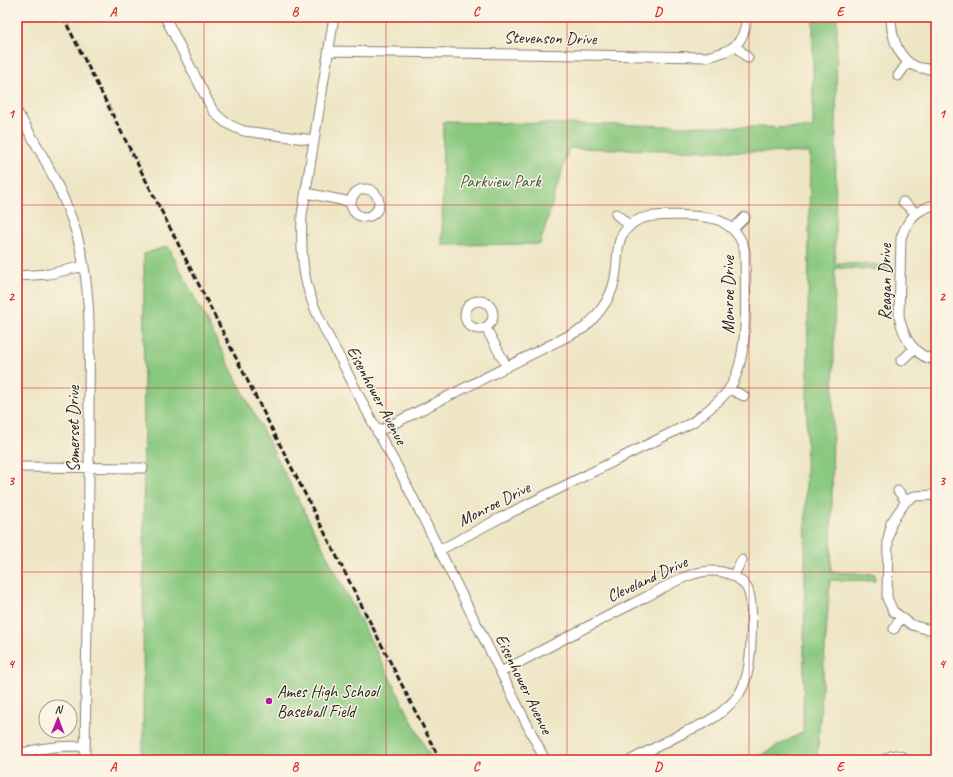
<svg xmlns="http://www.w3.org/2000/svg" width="953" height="777" font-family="Caveat,sans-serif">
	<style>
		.green { fill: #89c87f; stroke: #52724e }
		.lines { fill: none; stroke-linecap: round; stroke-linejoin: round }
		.street-casing { stroke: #858070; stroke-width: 11 }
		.street { stroke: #fff; stroke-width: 9 }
		.rail { stroke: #1c1c1c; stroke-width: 3; stroke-dasharray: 6 3; stroke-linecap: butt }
		.grid { fill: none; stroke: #d62828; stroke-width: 1; stroke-opacity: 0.55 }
		.poi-dot { fill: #b5179e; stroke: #fcf5e5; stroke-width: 1.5 }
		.labels { text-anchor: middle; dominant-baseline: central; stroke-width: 3; stroke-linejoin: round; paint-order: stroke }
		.street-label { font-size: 17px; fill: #1c1c1c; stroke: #fcf5e5 }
		.park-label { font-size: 17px; fill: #42583f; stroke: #fcf5e5 }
		.poi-label { font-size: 17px; fill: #1c1c1c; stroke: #fcf5e5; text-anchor: start }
		.neatline { fill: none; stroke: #d62828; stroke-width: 1.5 }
		.grid-label { font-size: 13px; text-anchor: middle; font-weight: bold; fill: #d62828 }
	</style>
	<rect width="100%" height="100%" fill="#fcf5e5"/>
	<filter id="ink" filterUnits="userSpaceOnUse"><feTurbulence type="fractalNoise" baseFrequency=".025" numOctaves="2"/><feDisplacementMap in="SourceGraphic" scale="8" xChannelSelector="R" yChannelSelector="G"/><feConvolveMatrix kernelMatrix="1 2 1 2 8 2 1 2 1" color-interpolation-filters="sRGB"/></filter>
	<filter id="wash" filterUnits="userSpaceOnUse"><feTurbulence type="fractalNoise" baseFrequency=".012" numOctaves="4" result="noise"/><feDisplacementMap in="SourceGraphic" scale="16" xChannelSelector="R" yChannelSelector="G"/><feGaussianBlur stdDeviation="0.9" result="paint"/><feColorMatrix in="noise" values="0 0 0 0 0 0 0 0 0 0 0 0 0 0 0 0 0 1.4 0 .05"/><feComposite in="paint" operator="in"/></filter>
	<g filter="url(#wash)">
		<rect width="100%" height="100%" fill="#eee5c5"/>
		<!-- green -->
		<path class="green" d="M 813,17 L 837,17 L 835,263 L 889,265 L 889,270 L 835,268 L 831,572 L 875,574 L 875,581 L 830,580 L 817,760 L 752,760 L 803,732 L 810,153 L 569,148 L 540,244 L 442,245 L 443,122 L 813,128 Z
			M 168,246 L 432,760 L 143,760 L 144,254 Z"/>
	</g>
	<g filter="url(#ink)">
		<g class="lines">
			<!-- street casing -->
			<g class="street-casing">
				<path id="street" d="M 165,17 L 212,109 C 221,121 230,126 244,131 L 313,140
					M 334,17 L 302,215 C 301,239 301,262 307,285 C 314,312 328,336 341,360 C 359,396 376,431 397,466 L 545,760
					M 891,17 C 891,36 898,60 917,67 C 923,69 930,69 936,69
					M 736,46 L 748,58
					M 329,51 L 706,57 C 732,52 744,45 747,17
					M 898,76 L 908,62
					M 17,112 C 40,149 63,190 76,232 C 93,288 89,348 89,407 C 90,525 86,642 85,760
					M351 203a14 14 0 1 1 28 0a14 14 0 1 1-28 0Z
					M 306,193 L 351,202
					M 903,202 L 916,213
					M 936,205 C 917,208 907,220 901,238 L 899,316 C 903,336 914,357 936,360
					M 616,214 L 630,226
					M 733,229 L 745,217
					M 17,276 L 49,274 L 84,266
					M465 315a14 14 0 1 1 28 0a14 14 0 1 1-28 0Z
					M 486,328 L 507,367
					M 901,361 L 914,349
					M 729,389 L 744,396
					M 377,432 L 584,328 C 601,312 614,295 616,271 C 618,259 616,246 622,235 C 626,229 633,222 640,219 C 655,213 711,214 724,223 C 736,230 741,238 745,251 C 745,290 751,357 729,389 C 720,402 705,412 693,422 L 500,518 L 440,550
					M 17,467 L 143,468
					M 898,491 L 906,501
					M 936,495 L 915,496 L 906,501 L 891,523 L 888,540 L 887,598 L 893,611 L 912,625 L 926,629 L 936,629
					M 733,576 L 742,560
					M 894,629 L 901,617
					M 501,672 C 548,647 596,622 644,598 C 664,588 690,570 713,571 C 726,571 740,577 747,588 C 755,602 751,663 746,678 C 743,690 735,701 726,708 C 715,719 701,725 687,731 C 668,741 650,750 631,760
					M 17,755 C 39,747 62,746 85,746
					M 885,760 C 892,753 899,754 907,760"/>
			</g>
			<!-- street -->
			<use href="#street" class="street"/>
			<!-- rail -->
			<path class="rail" d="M 63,17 L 440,760"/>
		</g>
	</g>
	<!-- grid -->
	<path class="grid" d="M 204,17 L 204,760M 386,17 L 386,760M 567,17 L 567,760M 749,17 L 749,760M 17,205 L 936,205M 17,388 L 936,388M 17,572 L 936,572"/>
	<!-- markers -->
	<circle class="poi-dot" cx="269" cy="701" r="4"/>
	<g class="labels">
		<!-- street labels -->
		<g class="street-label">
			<text transform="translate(550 38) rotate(1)">Stevenson Drive</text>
			<text transform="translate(885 282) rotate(-90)">Reagan Drive</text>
			<text transform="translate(728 295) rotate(-90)">Monroe Drive</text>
			<text transform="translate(377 395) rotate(62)">Eisenhower Avenue</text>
			<text transform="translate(73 429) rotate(-90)">Somerset Drive</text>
			<text transform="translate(494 504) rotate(-27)">Monroe Drive</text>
			<text transform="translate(647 579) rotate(-25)">Cleveland Drive</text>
			<text transform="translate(524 684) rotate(64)">Eisenhower Avenue</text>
		</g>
		<!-- park labels -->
		<g class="park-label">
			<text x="500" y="181">Parkview Park</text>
		</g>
		<!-- poi labels -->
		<g class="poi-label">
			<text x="277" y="691">Ames High School<tspan x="277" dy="20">Baseball Field</tspan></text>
		</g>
	</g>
	<!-- margin -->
	<rect width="953" height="777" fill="none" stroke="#fcf5e5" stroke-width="44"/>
	<!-- north arrow -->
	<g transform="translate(58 719) rotate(1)"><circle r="19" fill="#fcf5e5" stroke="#a29e95"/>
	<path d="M0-3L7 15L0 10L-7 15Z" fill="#b5179e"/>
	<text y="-6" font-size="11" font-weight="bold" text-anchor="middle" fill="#1c1c1c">N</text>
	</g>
	<rect x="22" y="22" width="909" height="733" class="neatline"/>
	<g class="grid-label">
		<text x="113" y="16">A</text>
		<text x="295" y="16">B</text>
		<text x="476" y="16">C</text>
		<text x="658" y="16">D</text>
		<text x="840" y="16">E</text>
		<text x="11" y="118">1</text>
		<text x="942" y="118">1</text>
		<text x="11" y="301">2</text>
		<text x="942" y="301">2</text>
		<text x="11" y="485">3</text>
		<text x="942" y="485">3</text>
		<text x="11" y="668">4</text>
		<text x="942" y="668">4</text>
		<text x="113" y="771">A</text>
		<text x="295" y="771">B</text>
		<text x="476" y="771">C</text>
		<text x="658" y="771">D</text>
		<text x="840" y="771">E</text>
	</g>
</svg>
